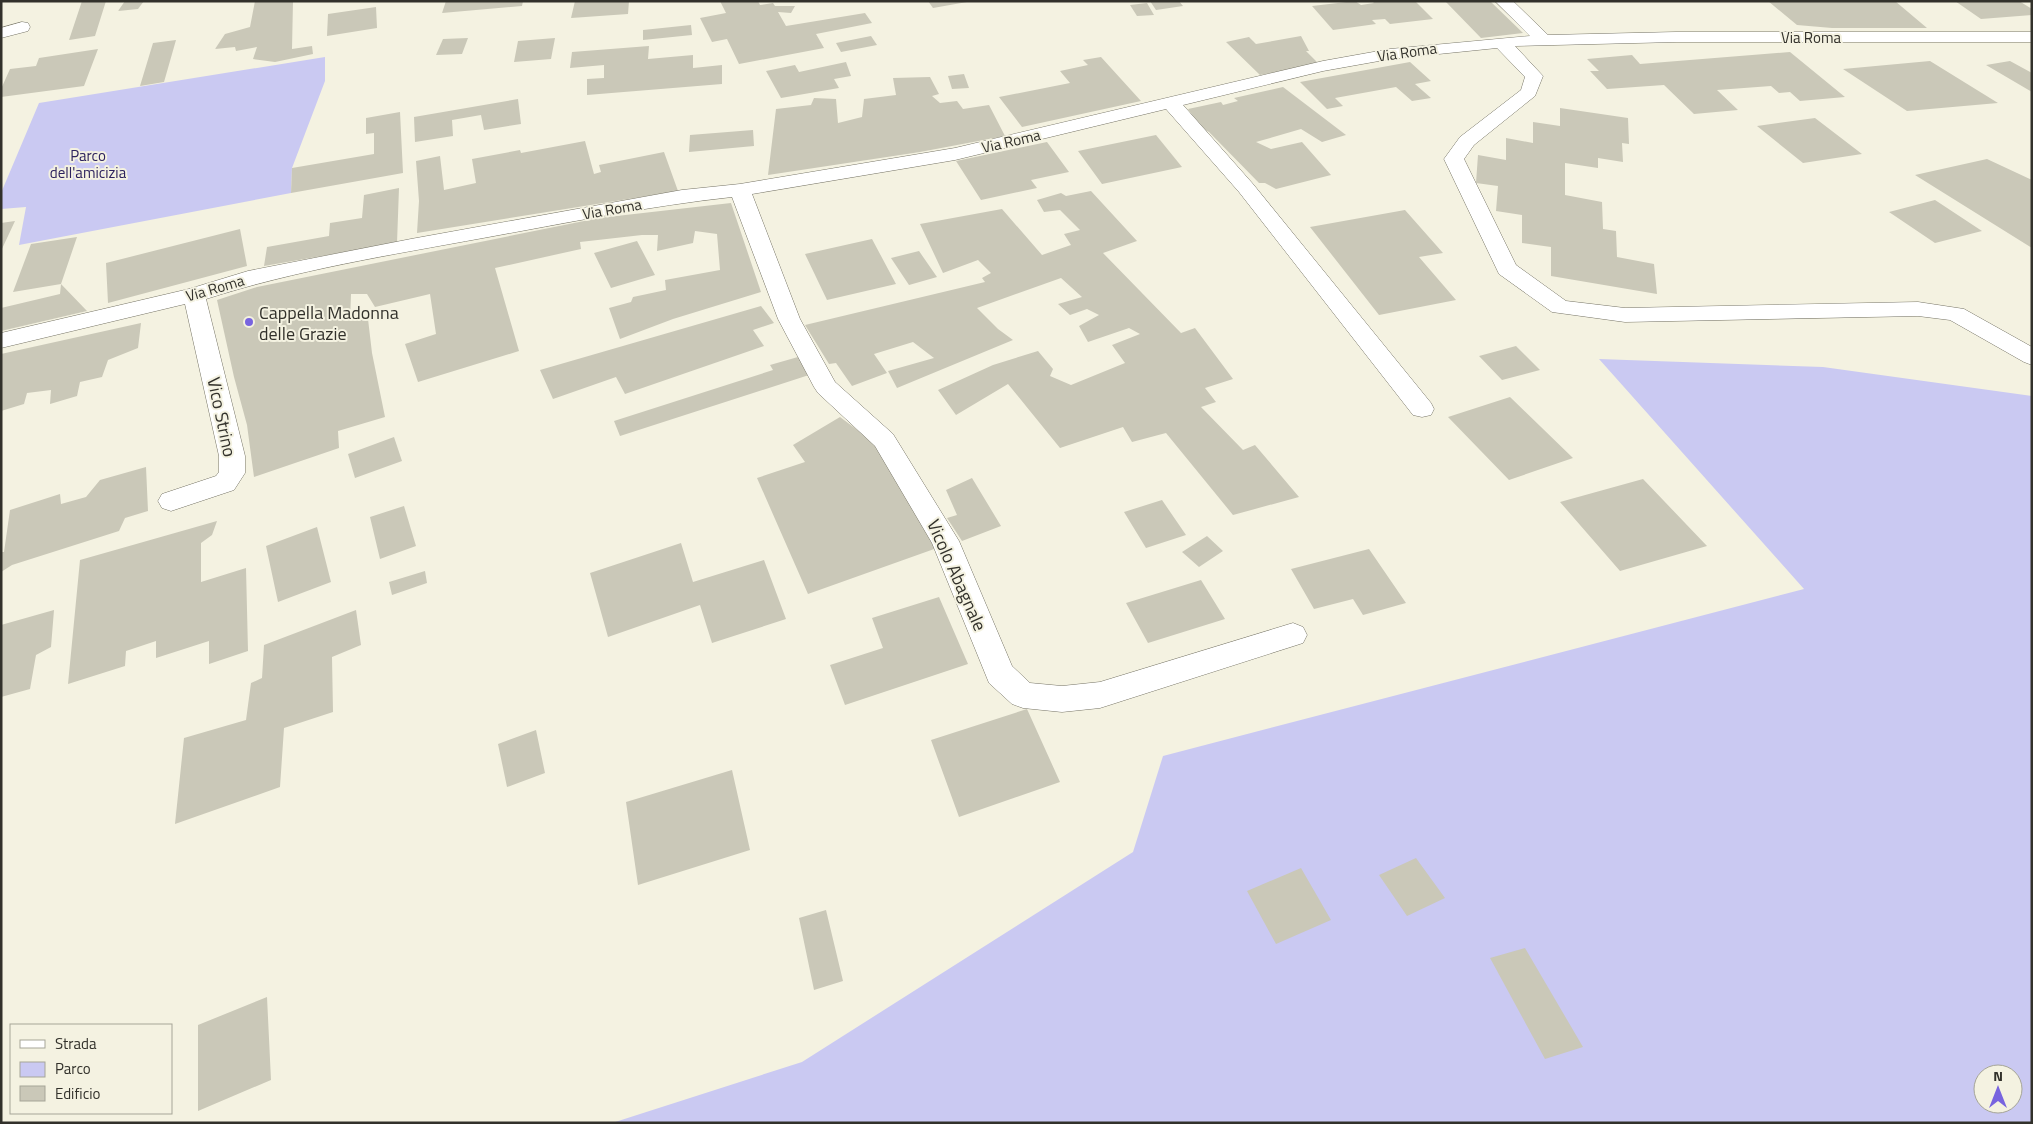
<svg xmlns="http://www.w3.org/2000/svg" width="2033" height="1124" font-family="'Titillium Web',sans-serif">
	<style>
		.green { fill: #cac9f2; fill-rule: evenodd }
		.building { fill: #cac8b8 }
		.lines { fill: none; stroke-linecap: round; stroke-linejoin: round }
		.minor-casing { stroke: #767466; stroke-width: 1 }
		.minor { fill: #fff; fill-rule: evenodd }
		.poi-dot { fill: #7864df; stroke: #f4f2e1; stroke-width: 2 }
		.labels { text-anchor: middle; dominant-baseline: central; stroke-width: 4; stroke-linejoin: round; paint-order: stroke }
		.far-street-label { font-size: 15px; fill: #32312b; stroke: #f4f2e1 }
		.far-park-label { font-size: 15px; fill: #2c225d; stroke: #f4f2e1 }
		.poi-label { font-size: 18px; fill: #32312b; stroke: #f4f2e1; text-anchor: start }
		.street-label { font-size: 18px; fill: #32312b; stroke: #f4f2e1 }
	</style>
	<rect width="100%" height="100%" fill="#f4f2e1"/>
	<!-- green -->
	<path class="green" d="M 325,57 L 325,81 L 292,168 L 291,193 L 19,245 L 26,207 L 1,209 L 1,193 L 39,103 Z
		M 1599,359 L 1823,367 L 2032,396 L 2032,1123 L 612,1123 L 802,1062 L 1133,852 L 1163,756 L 1804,589 ZM 1983,1074 L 2013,1074 L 2013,1104 L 1983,1104 Z"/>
	<!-- building -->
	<path class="building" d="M 82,1 L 106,1 L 95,36 L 69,40 Z
		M 125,1 L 144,1 L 138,9 L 118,11 Z
		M 255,1 L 293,1 L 292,49 L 312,46 L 313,54 L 275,62 L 253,59 L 257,47 L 236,51 L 235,47 L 215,49 L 225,34 L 250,27 Z
		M 446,1 L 523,1 L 522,6 L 442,13 Z
		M 575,1 L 629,1 L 628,14 L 571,18 Z
		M 720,1 L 758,1 L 760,5 L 773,3 L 775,6 L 795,6 L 791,13 L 778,12 L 786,26 L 865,13 L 872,23 L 816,34 L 824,48 L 739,64 L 727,39 L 712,42 L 700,18 L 726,13 Z
		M 928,1 L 967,1 L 967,2 L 933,8 Z
		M 1150,1 L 1179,1 L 1183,6 L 1156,10 Z
		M 1355,1 L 1361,5 L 1374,3 L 1372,1 L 1415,1 L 1433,19 L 1390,24 L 1385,19 L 1372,20 L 1376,24 L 1333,30 L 1312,6 Z
		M 1445,1 L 1490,1 L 1523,33 L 1481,38 Z
		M 1768,1 L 1895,1 L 1927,28 L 1832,28 L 1797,25 Z
		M 1955,1 L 2019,1 L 2032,9 L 2032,15 L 1981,19 Z
		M 1147,3 L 1154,15 L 1137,16 L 1130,5 Z
		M 376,7 L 377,28 L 327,36 L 328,14 Z
		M 691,25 L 692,35 L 643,40 L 643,30 Z
		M 871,36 L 877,45 L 841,52 L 836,43 Z
		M 1301,36 L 1309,51 L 1306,51 L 1319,64 L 1260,75 L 1226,42 L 1249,37 L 1256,44 Z
		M 468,38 L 462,54 L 436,55 L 443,39 Z
		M 555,38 L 551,59 L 514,62 L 518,41 Z
		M 176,40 L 164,82 L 140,86 L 153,43 Z
		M 649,46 L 648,59 L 693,55 L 693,68 L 722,65 L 722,84 L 587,95 L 587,79 L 604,78 L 604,65 L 570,68 L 572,52 Z
		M 98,49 L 84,86 L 1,97 L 1,89 L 10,69 L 36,66 L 39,58 Z
		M 1790,52 L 1845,97 L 1800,101 L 1790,92 L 1779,93 L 1771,86 L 1717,90 L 1738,110 L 1694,114 L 1664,85 L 1607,89 L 1590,71 L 1599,71 L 1587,59 L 1632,55 L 1640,64 Z
		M 1101,57 L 1141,101 L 1022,127 L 999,97 L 1070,83 L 1060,71 L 1088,65 L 1083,60 Z
		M 1930,61 L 1998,103 L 1907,111 L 1843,69 Z
		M 2010,61 L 2032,73 L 2032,92 L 1986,65 Z
		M 846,62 L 851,76 L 834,79 L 839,88 L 781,98 L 766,71 L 795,65 L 799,72 Z
		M 1410,62 L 1431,81 L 1415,84 L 1431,98 L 1412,101 L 1396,87 L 1335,98 L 1343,106 L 1327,109 L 1300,82 Z
		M 964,74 L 969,88 L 952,89 L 948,76 Z
		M 930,77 L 939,94 L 932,96 L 940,103 L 957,101 L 963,109 L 989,105 L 1005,136 L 920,152 L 768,175 L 776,109 L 811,105 L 814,98 L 836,99 L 838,123 L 862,117 L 864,99 L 896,95 L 893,78 Z
		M 1283,87 L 1346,135 L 1322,142 L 1301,129 L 1256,142 L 1271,149 L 1302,142 L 1331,175 L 1276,189 L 1265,183 L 1259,183 L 1209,132 L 1202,129 L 1188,109 L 1221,102 L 1223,105 L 1238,101 L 1234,98 Z
		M 518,99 L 521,124 L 484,130 L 481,115 L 452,120 L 453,136 L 415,142 L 414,117 Z
		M 1560,108 L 1628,118 L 1629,144 L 1622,143 L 1623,162 L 1598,158 L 1598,168 L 1565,163 L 1565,195 L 1602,202 L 1603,229 L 1616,231 L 1617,257 L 1654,264 L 1657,294 L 1551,276 L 1551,247 L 1522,243 L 1522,215 L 1496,211 L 1498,186 L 1476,183 L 1478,155 L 1506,160 L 1506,138 L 1533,143 L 1533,122 L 1560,126 Z
		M 400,112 L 403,173 L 291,193 L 292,168 L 374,154 L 374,133 L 366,134 L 366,118 Z
		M 1815,118 L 1862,154 L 1803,163 L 1757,126 Z
		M 753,130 L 754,146 L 689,152 L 690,135 Z
		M 1156,135 L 1182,167 L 1102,184 L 1078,151 Z
		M 585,141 L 594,174 L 601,172 L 599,165 L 664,152 L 678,191 L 417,233 L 419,201 L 416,161 L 440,156 L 444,190 L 476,183 L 472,159 L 520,150 L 521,153 Z
		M 1047,142 L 1069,172 L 1031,180 L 1037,188 L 981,200 L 956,161 Z
		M 1987,159 L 2032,180 L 2032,248 L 1915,175 Z
		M 399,188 L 397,243 L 264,266 L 267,247 L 329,236 L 330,223 L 362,218 L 364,195 Z
		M 1091,191 L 1137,241 L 1103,253 L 1181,333 L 1195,328 L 1233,379 L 1205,388 L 1216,402 L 1201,407 L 1243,450 L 1255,445 L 1299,497 L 1233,515 L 1166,433 L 1132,442 L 1123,427 L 1060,448 L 1008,384 L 956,415 L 938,390 L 993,365 L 1038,351 L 1053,369 L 1050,376 L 1071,385 L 1125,363 L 1112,345 L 1140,334 L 1129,328 L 1088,342 L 1079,326 L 1099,315 L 1087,309 L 1070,315 L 1058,304 L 1082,297 L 1061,278 L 977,308 L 998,329 L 1013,340 L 897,388 L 888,371 L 934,358 L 913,342 L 874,354 L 887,373 L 852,386 L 836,363 L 829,364 L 805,325 L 985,282 L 982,278 L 991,273 L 978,260 L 943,273 L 920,224 L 1002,209 L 1042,255 L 1071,245 L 1064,234 L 1080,230 L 1060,210 L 1044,212 L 1037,200 L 1061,193 L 1066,196 Z
		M 1935,200 L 1982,231 L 1935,243 L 1889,212 Z
		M 731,203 L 761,292 L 673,319 L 620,339 L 609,308 L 631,302 L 633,297 L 666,290 L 665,280 L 720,270 L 717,234 L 695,231 L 693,243 L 657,251 L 658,235 L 642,235 L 580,242 L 581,249 L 495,268 L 519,351 L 418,382 L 405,344 L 436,334 L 430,294 L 375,307 L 367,294 L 351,294 L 350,321 L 368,319 L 372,353 L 385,417 L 338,431 L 339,448 L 254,477 L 247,425 L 234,377 L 217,300 L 257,287 L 599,218 Z
		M 1405,210 L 1443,253 L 1419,257 L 1456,300 L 1379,315 L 1310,227 Z
		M 15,221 L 1,251 L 1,223 Z
		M 240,229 L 247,266 L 108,303 L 106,263 Z
		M 77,237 L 61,284 L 13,292 L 31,244 Z
		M 872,239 L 896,284 L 827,300 L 805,254 Z
		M 637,241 L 655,275 L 611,288 L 594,253 Z
		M 919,251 L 937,277 L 909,285 L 891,258 Z
		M 61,284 L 87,311 L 1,331 L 1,308 L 60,294 Z
		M 761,306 L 774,323 L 753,330 L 764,346 L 625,394 L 616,377 L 553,399 L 540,370 Z
		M 141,323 L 138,348 L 108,360 L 102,377 L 80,382 L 77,396 L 50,404 L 51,390 L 27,393 L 24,404 L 1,411 L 1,354 Z
		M 1516,346 L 1540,370 L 1502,380 L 1479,356 Z
		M 798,357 L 809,375 L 620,436 L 614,421 L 773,370 L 770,365 Z
		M 1510,397 L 1573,458 L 1509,480 L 1448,417 Z
		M 840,417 L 872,441 L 922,521 L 937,548 L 808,594 L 757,478 L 805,462 L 793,445 Z
		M 394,437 L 402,461 L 355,478 L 348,454 Z
		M 146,467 L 148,511 L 125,518 L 119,531 L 12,565 L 1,572 L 1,552 L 4,552 L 10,510 L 60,494 L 61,504 L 86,497 L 100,480 Z
		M 972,478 L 1001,526 L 962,541 L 947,518 L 957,515 L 946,490 Z
		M 1643,479 L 1707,546 L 1620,571 L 1560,502 Z
		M 1162,500 L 1186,535 L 1146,548 L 1124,512 Z
		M 404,506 L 416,546 L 380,559 L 370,517 Z
		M 217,521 L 212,535 L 201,543 L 201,582 L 246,568 L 248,651 L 209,664 L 209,641 L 156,658 L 156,641 L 126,651 L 125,666 L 68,684 L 80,560 Z
		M 317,527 L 331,582 L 278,602 L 266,546 Z
		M 1207,536 L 1223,551 L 1199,567 L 1182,552 Z
		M 681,543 L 693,582 L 764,560 L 786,619 L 712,643 L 700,605 L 608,637 L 590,573 Z
		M 1369,549 L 1406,603 L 1363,615 L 1353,599 L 1314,609 L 1291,569 Z
		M 425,571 L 427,583 L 392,595 L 389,582 Z
		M 1201,580 L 1225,619 L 1148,643 L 1126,603 Z
		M 939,597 L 968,664 L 845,705 L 830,665 L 883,648 L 872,618 Z
		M 54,610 L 51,647 L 36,655 L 30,689 L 1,697 L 1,625 Z
		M 356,610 L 361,645 L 332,657 L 333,712 L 284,728 L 280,787 L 175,824 L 184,738 L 246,720 L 251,683 L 262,678 L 264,645 Z
		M 1027,709 L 1060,782 L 959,817 L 931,740 Z
		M 536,730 L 545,773 L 507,787 L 498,744 Z
		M 732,770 L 750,850 L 638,885 L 626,802 Z
		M 1416,858 L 1445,898 L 1407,916 L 1379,875 Z
		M 1301,868 L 1331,920 L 1276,944 L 1247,891 Z
		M 826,910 L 843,981 L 814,990 L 799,918 Z
		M 1525,948 L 1583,1047 L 1545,1059 L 1490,958 Z
		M 267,997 L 271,1080 L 198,1111 L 198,1025 Z"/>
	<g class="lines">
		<!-- minor casing -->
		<g class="minor-casing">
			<path id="minor" d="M 1495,1 L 1513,1 L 1548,35 L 1676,32 L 2032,32 L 2032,42 L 1676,42 L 1515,46 L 1543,76 L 1535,96 L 1474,145 L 1464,159 L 1516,265 L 1566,301 L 1625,308 L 1918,302 L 1964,309 L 2032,347 L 2032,365 L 2024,362 L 1950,320 L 1918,316 L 1625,322 L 1552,312 L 1499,274 L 1444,159 L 1460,137 L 1521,90 L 1525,77 L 1497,48 L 1390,59 L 1323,71 L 1183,105 L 1253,184 L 1431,403 L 1434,409 L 1431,415 L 1422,417 L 1413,415 L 1239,192 L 1166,109 L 955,160 L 752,194 L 800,319 L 835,382 L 893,434 L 959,541 L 1012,666 L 1030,683 L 1062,686 L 1100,682 L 1293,623 L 1303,627 L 1307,635 L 1303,643 L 1100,708 L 1062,712 L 1023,708 L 1012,704 L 989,683 L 932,543 L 875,446 L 818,393 L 814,387 L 778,319 L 732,197 C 649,206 566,223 483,238 C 390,255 296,270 206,299 L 245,456 L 245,473 L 234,490 L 171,511 L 162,508 L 158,501 L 162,494 L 216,476 L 219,472 L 219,456 L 185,304 L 1,348 L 1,333 L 189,289 L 248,271 L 411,239 L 682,190 L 740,184 L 955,148 L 1323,61 L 1390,49 L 1530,36 Z
				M 22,22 L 28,23 L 30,27 L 28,31 L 1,38 L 1,28 Z"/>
		</g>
		<!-- minor -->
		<use href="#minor" class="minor"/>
	</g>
	<!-- markers -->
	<circle class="poi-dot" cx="249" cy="322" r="5"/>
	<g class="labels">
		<!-- far-street labels -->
		<g class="far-street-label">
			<text x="1811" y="37">Via Roma</text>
			<text transform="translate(1407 52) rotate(-8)">Via Roma</text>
			<text transform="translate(1011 141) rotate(-13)">Via Roma</text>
			<text transform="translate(612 209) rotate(-10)">Via Roma</text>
			<text transform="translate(215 288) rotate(-16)">Via Roma</text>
		</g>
		<!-- far-park labels -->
		<g class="far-park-label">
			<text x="88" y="155">Parco<tspan x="88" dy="17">dell'amicizia</tspan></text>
		</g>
		<!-- poi labels -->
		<g class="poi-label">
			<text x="259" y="312">Cappella Madonna<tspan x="259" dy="21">delle Grazie</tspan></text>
		</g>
		<!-- street labels -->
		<g class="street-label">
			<text transform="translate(222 417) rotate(78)">Vico Strino</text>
			<text transform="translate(957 575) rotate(66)">Vicolo Abagnale</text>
		</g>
	</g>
	<!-- border -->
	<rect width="2033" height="1124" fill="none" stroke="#32312b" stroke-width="5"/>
	<!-- legend -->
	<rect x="10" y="1024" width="162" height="90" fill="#f4f2e1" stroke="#a6a598"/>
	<rect x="20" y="1040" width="25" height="8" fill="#ffffff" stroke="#a6a598"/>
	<text x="55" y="1049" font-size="15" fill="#32312b">Strada</text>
	<rect x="20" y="1062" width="25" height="15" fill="#cac9f2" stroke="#a6a598"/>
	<text x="55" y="1074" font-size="15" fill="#32312b">Parco</text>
	<rect x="20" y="1086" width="25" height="15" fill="#cac8b8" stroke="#a6a598"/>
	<text x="55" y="1099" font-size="15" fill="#32312b">Edificio</text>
	<!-- north arrow -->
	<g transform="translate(1998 1089)"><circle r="24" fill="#f4f2e1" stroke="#a6a598"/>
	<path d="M0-4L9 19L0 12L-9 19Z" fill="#7864df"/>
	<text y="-8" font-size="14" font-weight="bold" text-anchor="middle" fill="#32312b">N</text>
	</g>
</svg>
